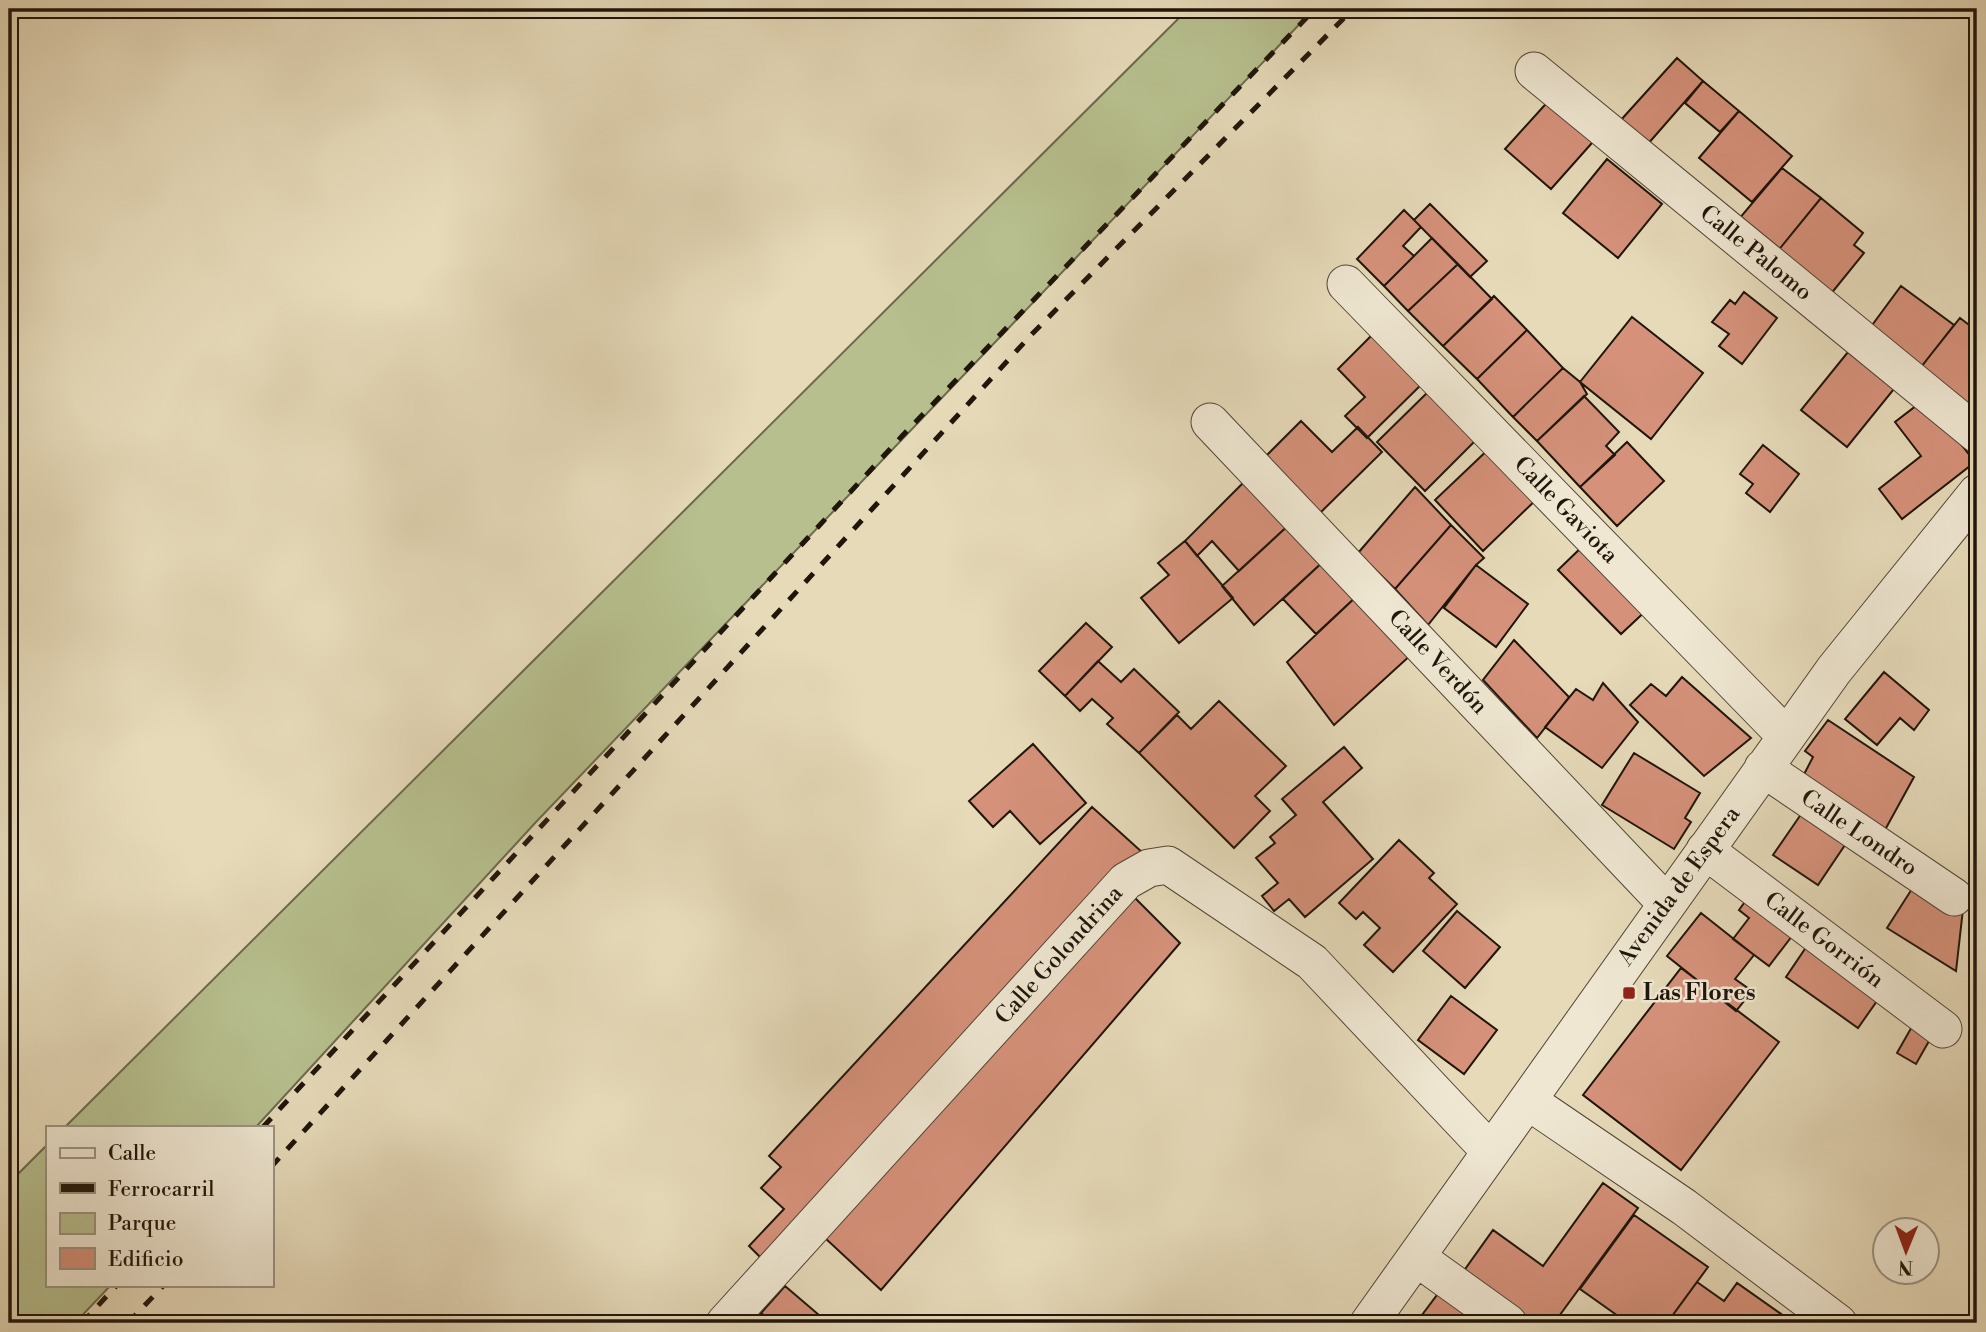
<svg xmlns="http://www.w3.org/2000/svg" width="1986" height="1332" font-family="'Libre Bodoni',serif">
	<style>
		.green { fill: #b7bf8e; stroke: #6b6a4c; stroke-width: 2 }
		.building { fill: #d5917a; stroke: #1f150b; stroke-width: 2 }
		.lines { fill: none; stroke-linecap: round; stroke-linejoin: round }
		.minor-casing { stroke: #514636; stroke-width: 39 }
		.minor { stroke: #efe7d2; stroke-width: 37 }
		.rail { stroke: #1f150b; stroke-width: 5; stroke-dasharray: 12 12; stroke-linecap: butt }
		.poi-dot { fill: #8f2418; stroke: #efe7d2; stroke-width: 2.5 }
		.labels { text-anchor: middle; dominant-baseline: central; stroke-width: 5; stroke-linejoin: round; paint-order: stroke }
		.street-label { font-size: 23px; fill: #1f150b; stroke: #efe7d2 }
		.poi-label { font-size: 23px; font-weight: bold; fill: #1f150b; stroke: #efe7d2; text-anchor: start }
	</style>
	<rect width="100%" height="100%" fill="#e6dab9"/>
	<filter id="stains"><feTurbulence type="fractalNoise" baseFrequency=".00286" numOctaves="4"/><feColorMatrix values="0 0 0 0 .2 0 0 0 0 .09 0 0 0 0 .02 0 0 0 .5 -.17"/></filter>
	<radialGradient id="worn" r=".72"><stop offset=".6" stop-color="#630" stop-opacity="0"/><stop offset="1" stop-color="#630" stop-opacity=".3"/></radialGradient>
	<!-- green -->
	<path class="green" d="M 1188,9 L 1314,9 L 536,822 L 256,1127 L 65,1127 Z
		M 47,1145 L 47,1285 L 111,1285 L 75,1323 L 9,1323 L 9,1183 Z"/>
	<!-- building -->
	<path class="building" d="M 1677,58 L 1703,81 L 1647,145 L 1620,121 Z
		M 1703,81 L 1739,111 L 1720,132 L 1685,103 Z
		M 1553,96 L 1599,135 L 1551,189 L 1505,149 Z
		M 1739,111 L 1792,156 L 1752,202 L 1699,158 Z
		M 1607,159 L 1662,204 L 1618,258 L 1563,213 Z
		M 1782,168 L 1821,198 L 1777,252 L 1738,220 Z
		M 1821,198 L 1863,233 L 1854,245 L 1864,253 L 1830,295 L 1777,252 Z
		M 1430,204 L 1487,261 L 1470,277 L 1414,220 Z
		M 1404,210 L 1421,227 L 1403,246 L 1414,256 L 1384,286 L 1357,259 Z
		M 1432,238 L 1458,264 L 1408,311 L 1384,286 Z
		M 1458,264 L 1492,299 L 1443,346 L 1408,311 Z
		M 1901,286 L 1954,325 L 1921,367 L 1870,328 Z
		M 1744,292 L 1777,318 L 1742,364 L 1719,346 L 1729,334 L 1712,322 L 1730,300 L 1735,304 Z
		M 1494,296 L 1527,330 L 1477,379 L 1443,346 Z
		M 1632,317 L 1703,373 L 1651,439 L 1580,382 Z
		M 1960,318 L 1977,331 L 1977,412 L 1921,367 Z
		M 1378,329 L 1427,379 L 1367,438 L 1345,416 L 1365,397 L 1338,369 Z
		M 1527,330 L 1563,368 L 1513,417 L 1477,379 Z
		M 1848,352 L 1894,389 L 1847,447 L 1801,410 Z
		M 1563,368 L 1580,382 L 1587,394 L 1537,441 L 1513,417 Z
		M 1430,390 L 1478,438 L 1425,491 L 1377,442 Z
		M 1584,396 L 1619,432 L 1606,446 L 1615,455 L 1580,487 L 1537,441 Z
		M 1925,399 L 1975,462 L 1902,519 L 1879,489 L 1921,456 L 1895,422 Z
		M 1301,421 L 1332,452 L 1358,427 L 1382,452 L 1319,514 L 1264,458 Z
		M 1627,442 L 1664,481 L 1617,526 L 1580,487 Z
		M 1494,444 L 1542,494 L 1483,551 L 1435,500 Z
		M 1763,445 L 1799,474 L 1770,512 L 1746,493 L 1753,484 L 1740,474 Z
		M 1246,480 L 1291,523 L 1239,571 L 1212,541 L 1197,556 L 1185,541 Z
		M 1415,487 L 1451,525 L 1395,589 L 1358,553 Z
		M 1291,523 L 1326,559 L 1254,625 L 1222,586 Z
		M 1451,525 L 1484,558 L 1476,565 L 1428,625 L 1395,589 Z
		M 1185,541 L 1233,598 L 1179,643 L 1141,598 L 1169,575 L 1158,563 Z
		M 1587,542 L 1651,606 L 1621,634 L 1558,570 Z
		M 1326,559 L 1359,594 L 1316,634 L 1283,599 Z
		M 1476,565 L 1528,604 L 1496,647 L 1444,608 Z
		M 1359,594 L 1413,653 L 1334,725 L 1287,662 Z
		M 1086,623 L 1112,647 L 1065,696 L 1039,671 Z
		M 1514,640 L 1569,697 L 1537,738 L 1483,680 Z
		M 1098,661 L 1121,682 L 1134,669 L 1179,712 L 1139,753 L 1107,724 L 1113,718 L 1092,699 L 1080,711 L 1065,696 Z
		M 1884,672 L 1929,710 L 1914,730 L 1900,718 L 1877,745 L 1845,719 Z
		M 1682,677 L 1751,738 L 1704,776 L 1630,705 L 1651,684 L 1666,696 Z
		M 1603,683 L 1638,722 L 1602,768 L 1545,727 L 1576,689 L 1593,700 Z
		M 1219,701 L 1286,766 L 1255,796 L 1270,811 L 1234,848 L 1139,753 L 1177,715 L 1191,729 Z
		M 1828,720 L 1914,777 L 1880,839 L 1800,782 L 1813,757 L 1805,751 Z
		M 1033,744 L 1086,803 L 1040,844 L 1010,811 L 993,827 L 969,801 Z
		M 1344,747 L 1362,768 L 1323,802 L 1373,859 L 1305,917 L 1289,899 L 1274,911 L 1262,896 L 1278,883 L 1256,858 L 1275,843 L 1270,837 L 1296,815 L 1282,799 Z
		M 1634,753 L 1700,793 L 1685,818 L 1691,822 L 1674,849 L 1602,805 Z
		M 1092,807 L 1143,853 L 764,1261 L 749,1246 L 784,1209 L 761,1188 L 781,1167 L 769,1156 Z
		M 1806,807 L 1851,836 L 1818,885 L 1773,855 Z
		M 1399,840 L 1434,873 L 1429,878 L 1457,904 L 1393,972 L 1364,945 L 1380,928 L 1363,912 L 1356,919 L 1339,903 Z
		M 1917,881 L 1963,909 L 1956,971 L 1887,928 Z
		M 1752,892 L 1799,927 L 1769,966 L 1733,939 L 1749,918 L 1739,910 Z
		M 1135,898 L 1180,943 L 881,1290 L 825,1238 Z
		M 1457,911 L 1500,947 L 1465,988 L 1423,951 Z
		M 1701,913 L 1754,955 L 1735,979 L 1752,991 L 1736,1011 L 1667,956 Z
		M 1811,940 L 1884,991 L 1858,1028 L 1786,977 Z
		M 1681,968 L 1779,1042 L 1681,1170 L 1583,1095 Z
		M 1451,996 L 1497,1030 L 1464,1074 L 1418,1040 Z
		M 1914,1023 L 1933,1034 L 1916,1064 L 1897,1053 Z
		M 1603,1183 L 1638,1208 L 1554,1323 L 1534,1323 L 1463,1272 L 1493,1230 L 1543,1266 Z
		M 1634,1215 L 1708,1267 L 1667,1323 L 1628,1323 L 1580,1289 Z
		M 1697,1282 L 1724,1301 L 1737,1283 L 1794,1323 L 1667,1323 Z
		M 785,1286 L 826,1321 L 824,1323 L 773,1323 L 761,1313 Z
		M 1440,1291 L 1484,1323 L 1416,1323 Z
		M 761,1313 L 774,1323 L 752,1323 Z"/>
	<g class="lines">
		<!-- minor casing -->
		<g class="minor-casing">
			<path id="minor" d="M 1534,71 L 1977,434
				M 1346,284 L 1786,736
				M 1210,422 L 1666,903
				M 1763,768 L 1954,897
				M 1705,850 L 1943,1029
				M 1528,1101 L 1684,1207 L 1838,1323
				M 1416,1257 L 1508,1323
				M 725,1323 L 1126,881 L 1149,868 L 1168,865 L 1312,962 L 1491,1152
				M 1369,1323 L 1834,670 L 1977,493"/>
		</g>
		<!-- minor -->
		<use href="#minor" class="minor"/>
		<!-- rail -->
		<path class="rail" d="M 263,1127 L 903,435 L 1315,9
			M 271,1167 L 1032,334 L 1353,9
			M 82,1323 L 117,1285
			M 128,1323 L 164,1285"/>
	</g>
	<!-- markers -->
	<rect class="poi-dot" x="1622" y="986" width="14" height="14" rx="3.5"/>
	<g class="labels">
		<!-- street labels -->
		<g class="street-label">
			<text transform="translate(1756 253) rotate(39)">Calle Palomo</text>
			<text transform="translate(1566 510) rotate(46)">Calle Gaviota</text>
			<text transform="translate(1438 662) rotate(47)">Calle Verdón</text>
			<text transform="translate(1859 833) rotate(34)">Calle Londro</text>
			<text transform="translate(1679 886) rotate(-54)">Avenida de Espera</text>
			<text transform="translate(1824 940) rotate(37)">Calle Gorrión</text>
			<text transform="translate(1059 955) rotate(-48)">Calle Golondrina</text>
		</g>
		<!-- poi labels -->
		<g class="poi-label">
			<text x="1643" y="993">Las Flores</text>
		</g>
	</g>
	<!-- margin -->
	<rect width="1986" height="1332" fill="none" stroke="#e6dab9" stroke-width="35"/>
	<rect x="10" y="10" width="1965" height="1311" fill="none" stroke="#1f150b" stroke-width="3.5"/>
	<rect x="18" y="18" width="1951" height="1297" fill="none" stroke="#1f150b" stroke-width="2"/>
	<!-- legend -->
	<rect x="46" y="1126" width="228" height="161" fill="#efe7d2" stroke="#9c9382" stroke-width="2"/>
	<rect x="60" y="1148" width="35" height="10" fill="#efe7d2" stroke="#9c9382" stroke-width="2"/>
	<text x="108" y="1160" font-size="21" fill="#1f150b">Calle</text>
	<rect x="60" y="1183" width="35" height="10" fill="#1f150b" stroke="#9c9382" stroke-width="2"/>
	<text x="108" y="1196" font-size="21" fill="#1f150b">Ferrocarril</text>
	<rect x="60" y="1213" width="35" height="21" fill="#b7bf8e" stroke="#9c9382" stroke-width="2"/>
	<text x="108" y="1230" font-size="21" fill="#1f150b">Parque</text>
	<rect x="60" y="1248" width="35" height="21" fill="#d5917a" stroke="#9c9382" stroke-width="2"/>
	<text x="108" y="1266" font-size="21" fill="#1f150b">Edificio</text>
	<!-- north arrow -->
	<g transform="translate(1906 1251) rotate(181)"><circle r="33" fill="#efe7d2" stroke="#9c9382" stroke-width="2"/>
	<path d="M0-5L12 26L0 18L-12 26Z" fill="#8f2418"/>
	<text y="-10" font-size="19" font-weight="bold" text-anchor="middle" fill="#1f150b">N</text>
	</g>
	<rect width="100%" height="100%" filter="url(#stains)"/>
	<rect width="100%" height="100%" fill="url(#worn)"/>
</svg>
